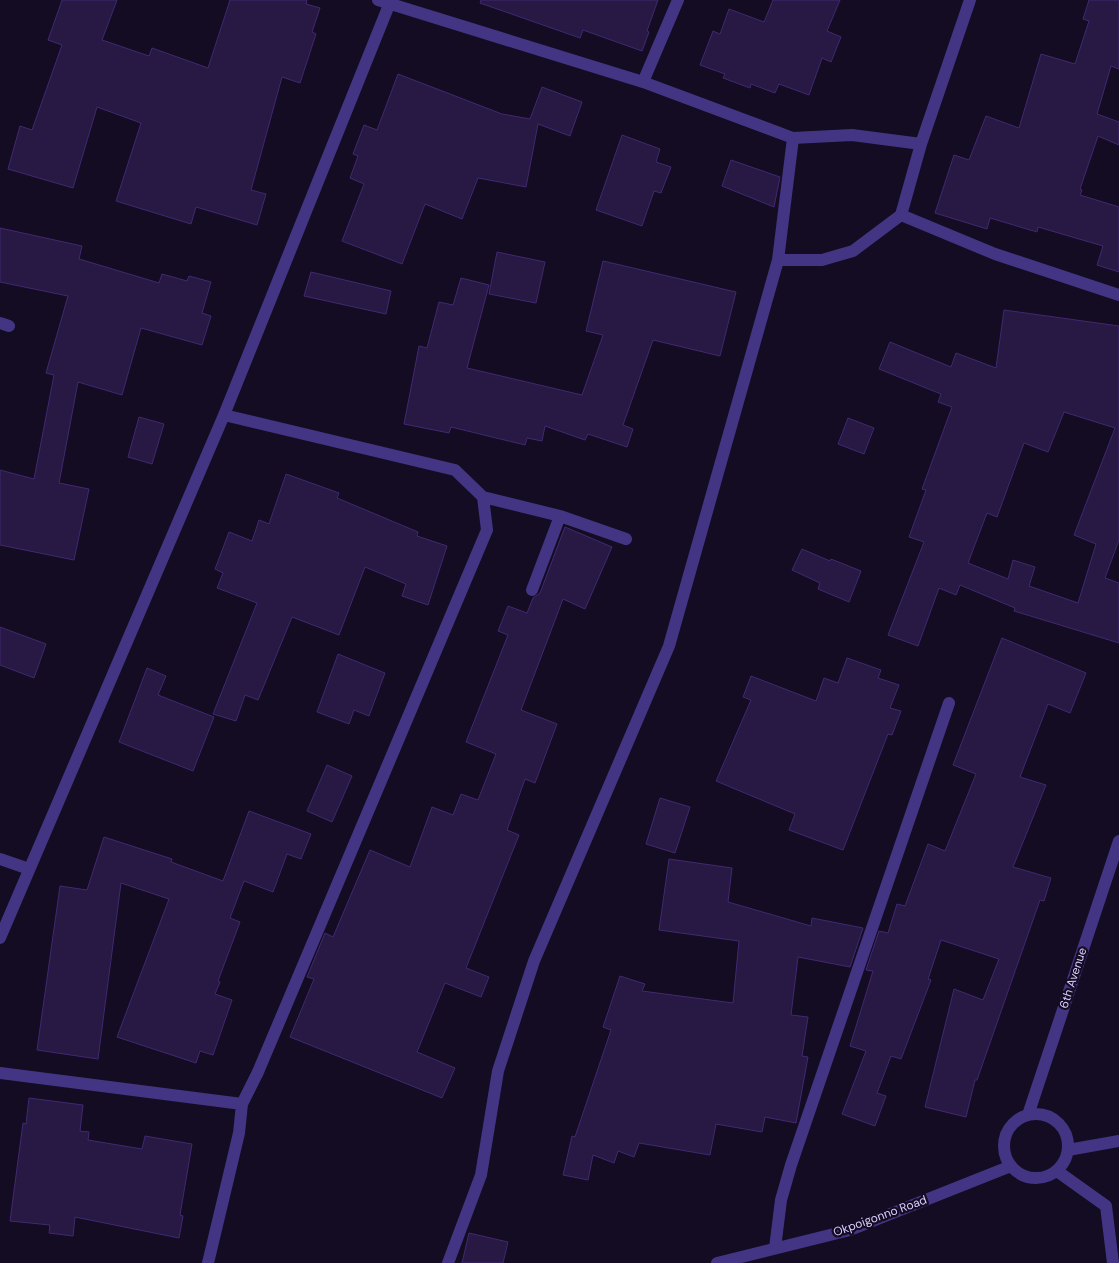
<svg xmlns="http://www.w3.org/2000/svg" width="1119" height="1263" font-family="'DM Sans',sans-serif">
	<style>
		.building { fill: #271844; stroke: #412971; fill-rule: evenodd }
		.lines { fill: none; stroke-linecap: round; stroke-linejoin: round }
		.minor { stroke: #433583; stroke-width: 12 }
		.labels { text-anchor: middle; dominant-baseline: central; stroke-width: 4.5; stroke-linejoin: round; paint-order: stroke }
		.street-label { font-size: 12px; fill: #dacdff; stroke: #130c22 }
	</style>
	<rect width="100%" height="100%" fill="#130c22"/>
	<!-- building -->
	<path class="building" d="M 62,0 L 117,0 L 102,40 L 149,56 L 152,48 L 208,68 L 230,0 L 307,0 L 306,4 L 320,8 L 312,32 L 316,34 L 300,83 L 282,77 L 251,190 L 266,194 L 257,225 L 196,207 L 191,224 L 116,201 L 141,123 L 97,107 L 73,188 L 8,169 L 20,126 L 32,130 L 62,45 L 48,40 Z
		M 481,0 L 658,0 L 647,31 L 649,32 L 642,51 L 583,30 L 580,38 L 480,3 Z
		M 773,0 L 840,0 L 827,31 L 841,37 L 831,62 L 822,58 L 809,95 L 779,84 L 775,93 L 751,84 L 750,88 L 723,78 L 725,74 L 700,65 L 713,31 L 720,34 L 729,9 L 764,22 Z
		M 1089,0 L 1119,0 L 1119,69 L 1111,66 L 1097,114 L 1119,122 L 1119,145 L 1098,136 L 1080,189 L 1082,190 L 1080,195 L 1119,207 L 1119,272 L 1097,265 L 1103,246 L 1038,227 L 1037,232 L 990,218 L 987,229 L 935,213 L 954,155 L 969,160 L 986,116 L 1019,128 L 1041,54 L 1075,64 L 1089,21 L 1083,19 Z
		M 398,74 L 502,114 L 530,119 L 542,87 L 582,102 L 570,136 L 538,124 L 526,187 L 478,178 L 462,219 L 425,204 L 402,264 L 342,241 L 364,184 L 350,178 L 358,156 L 353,154 L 364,125 L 377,130 Z
		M 622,135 L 660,149 L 656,162 L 671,167 L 661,193 L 654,191 L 642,226 L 596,210 Z
		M 731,160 L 780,177 L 774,207 L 722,186 Z
		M 0,228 L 82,246 L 79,259 L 159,283 L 162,274 L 187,281 L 189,276 L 211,282 L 202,313 L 211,316 L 202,345 L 141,328 L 122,395 L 78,382 L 59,483 L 89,489 L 74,560 L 0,545 L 0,470 L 34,479 L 54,375 L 46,373 L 68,296 L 0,282 Z
		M 497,252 L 545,262 L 536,303 L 489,294 Z
		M 603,261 L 736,292 L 720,356 L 653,340 L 623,425 L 633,429 L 627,447 L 588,434 L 585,440 L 545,426 L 542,441 L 527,438 L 525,445 L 451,427 L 449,433 L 404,424 L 419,346 L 427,348 L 439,302 L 453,305 L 461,278 L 489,285 L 467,368 L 582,395 L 603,335 L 586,331 Z
		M 311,272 L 391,291 L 386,314 L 304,296 Z
		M 1004,310 L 1119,326 L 1119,540 L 1105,578 L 1119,583 L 1119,643 L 1014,611 L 1015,608 L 960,585 L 956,595 L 939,588 L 918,646 L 888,635 L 924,542 L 909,537 L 926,490 L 922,489 L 952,407 L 938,402 L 941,394 L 879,369 L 890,342 L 951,367 L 956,353 L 996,368 ZM 1064,412 L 1115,428 L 1074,535 L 1096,544 L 1078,603 L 1029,586 L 1035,567 L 1013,560 L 1008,579 L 968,563 L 987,513 L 997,517 L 1024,443 L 1048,452 Z
		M 139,417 L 164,424 L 152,464 L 128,457 Z
		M 848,418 L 874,428 L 864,454 L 838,444 Z
		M 286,474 L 339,493 L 337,498 L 418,532 L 417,536 L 447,546 L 428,605 L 402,596 L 406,584 L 365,567 L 339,635 L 292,617 L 258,700 L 245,695 L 236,721 L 213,714 L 257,603 L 217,588 L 223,573 L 215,569 L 229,532 L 252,541 L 259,520 L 269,524 Z
		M 565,527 L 612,547 L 585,609 L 563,599 L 521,710 L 557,724 L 535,783 L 525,779 L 507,830 L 519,835 L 466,968 L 489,977 L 481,997 L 445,983 L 417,1052 L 455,1068 L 442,1098 L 290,1037 L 314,979 L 307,977 L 325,933 L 333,937 L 370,850 L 410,867 L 432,807 L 453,815 L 461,794 L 478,800 L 496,754 L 466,742 L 508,635 L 498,631 L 508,606 L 527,613 L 533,598 L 540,593 Z
		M 802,549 L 830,561 L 831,559 L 861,571 L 849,602 L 818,589 L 820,583 L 792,570 Z
		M 0,627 L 46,644 L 34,678 L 0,665 Z
		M 1002,638 L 1086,673 L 1070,713 L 1048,704 L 1020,777 L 1046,785 L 1013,867 L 1051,878 L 1044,901 L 1040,900 L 977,1080 L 975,1080 L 966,1117 L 925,1107 L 954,989 L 983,1000 L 999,959 L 941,940 L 928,979 L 931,980 L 901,1059 L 891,1056 L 877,1093 L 886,1096 L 875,1126 L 842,1114 L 866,1051 L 850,1046 L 873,971 L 866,970 L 879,931 L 888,933 L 897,904 L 905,906 L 928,844 L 945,851 L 976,774 L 953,765 Z
		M 338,654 L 385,673 L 369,716 L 354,710 L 349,724 L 317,712 Z
		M 847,658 L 881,670 L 878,678 L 899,685 L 890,708 L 901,711 L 892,735 L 888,734 L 843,850 L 789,830 L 795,814 L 716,781 L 751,700 L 743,697 L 751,676 L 816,701 L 824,678 L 838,683 Z
		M 147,668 L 166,676 L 158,695 L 214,717 L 193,771 L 119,742 Z
		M 327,765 L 352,776 L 332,822 L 307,811 Z
		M 660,798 L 690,807 L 675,853 L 646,844 Z
		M 249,811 L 311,834 L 301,859 L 287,854 L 273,892 L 244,881 L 230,918 L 240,922 L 218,981 L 220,982 L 215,994 L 232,1000 L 213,1055 L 200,1051 L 196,1063 L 117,1037 L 169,899 L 121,883 L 98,1059 L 37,1050 L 60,886 L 87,890 L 104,837 L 172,859 L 171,862 L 223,881 Z
		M 669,859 L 732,868 L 728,902 L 811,926 L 812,918 L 863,928 L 850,967 L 798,957 L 791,1015 L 808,1017 L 802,1056 L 808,1057 L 796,1123 L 765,1117 L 762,1132 L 716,1124 L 710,1155 L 639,1143 L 634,1157 L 618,1151 L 614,1163 L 593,1155 L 588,1180 L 563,1175 L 572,1136 L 575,1137 L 611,1030 L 603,1027 L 620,976 L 645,984 L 642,991 L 733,1003 L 739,941 L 659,930 Z
		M 29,1098 L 83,1105 L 80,1131 L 89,1132 L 88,1140 L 142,1149 L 145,1136 L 192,1144 L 180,1215 L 183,1216 L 179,1238 L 75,1217 L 73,1236 L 49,1233 L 50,1225 L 10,1221 L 23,1123 L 26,1124 Z
		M 469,1233 L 508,1242 L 503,1263 L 462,1263 Z"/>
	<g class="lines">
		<!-- minor -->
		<path class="minor" d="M 378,0 L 643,82 L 793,138 L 852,135 L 921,144
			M 643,82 L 678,0
			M 901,215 L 995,254 L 1119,295
			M 778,260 L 822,260 L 853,251 L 901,215 L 921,144 L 970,0
			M 0,323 L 9,326
			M 483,497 L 560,516 L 626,539
			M 532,590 L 560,516
			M 0,859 L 29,869
			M 0,938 L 224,415 L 391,0
			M 0,1073 L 242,1104 L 258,1072 L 487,530 L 483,497 L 455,470 L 224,415
			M1004 1146a32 32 0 1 1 64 0a32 32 0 1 1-64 0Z
			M 1028,1115 L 1119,841
			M 1068,1150 L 1119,1141
			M 1057,1171 L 1106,1206 L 1113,1263
			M 775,1248 L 781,1200 L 791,1165 L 949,703
			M 208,1263 L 239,1133 L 242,1104
			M 448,1263 L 481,1175 L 498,1071 L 534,961 L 669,646 L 778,260 L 793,138
			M 717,1263 L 850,1230 L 1011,1166"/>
	</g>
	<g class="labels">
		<!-- street labels -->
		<g class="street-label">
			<text transform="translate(1073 978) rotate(-72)">6th Avenue</text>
			<text transform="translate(880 1216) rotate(-20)">Okpoigonno Road</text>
		</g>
	</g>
</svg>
